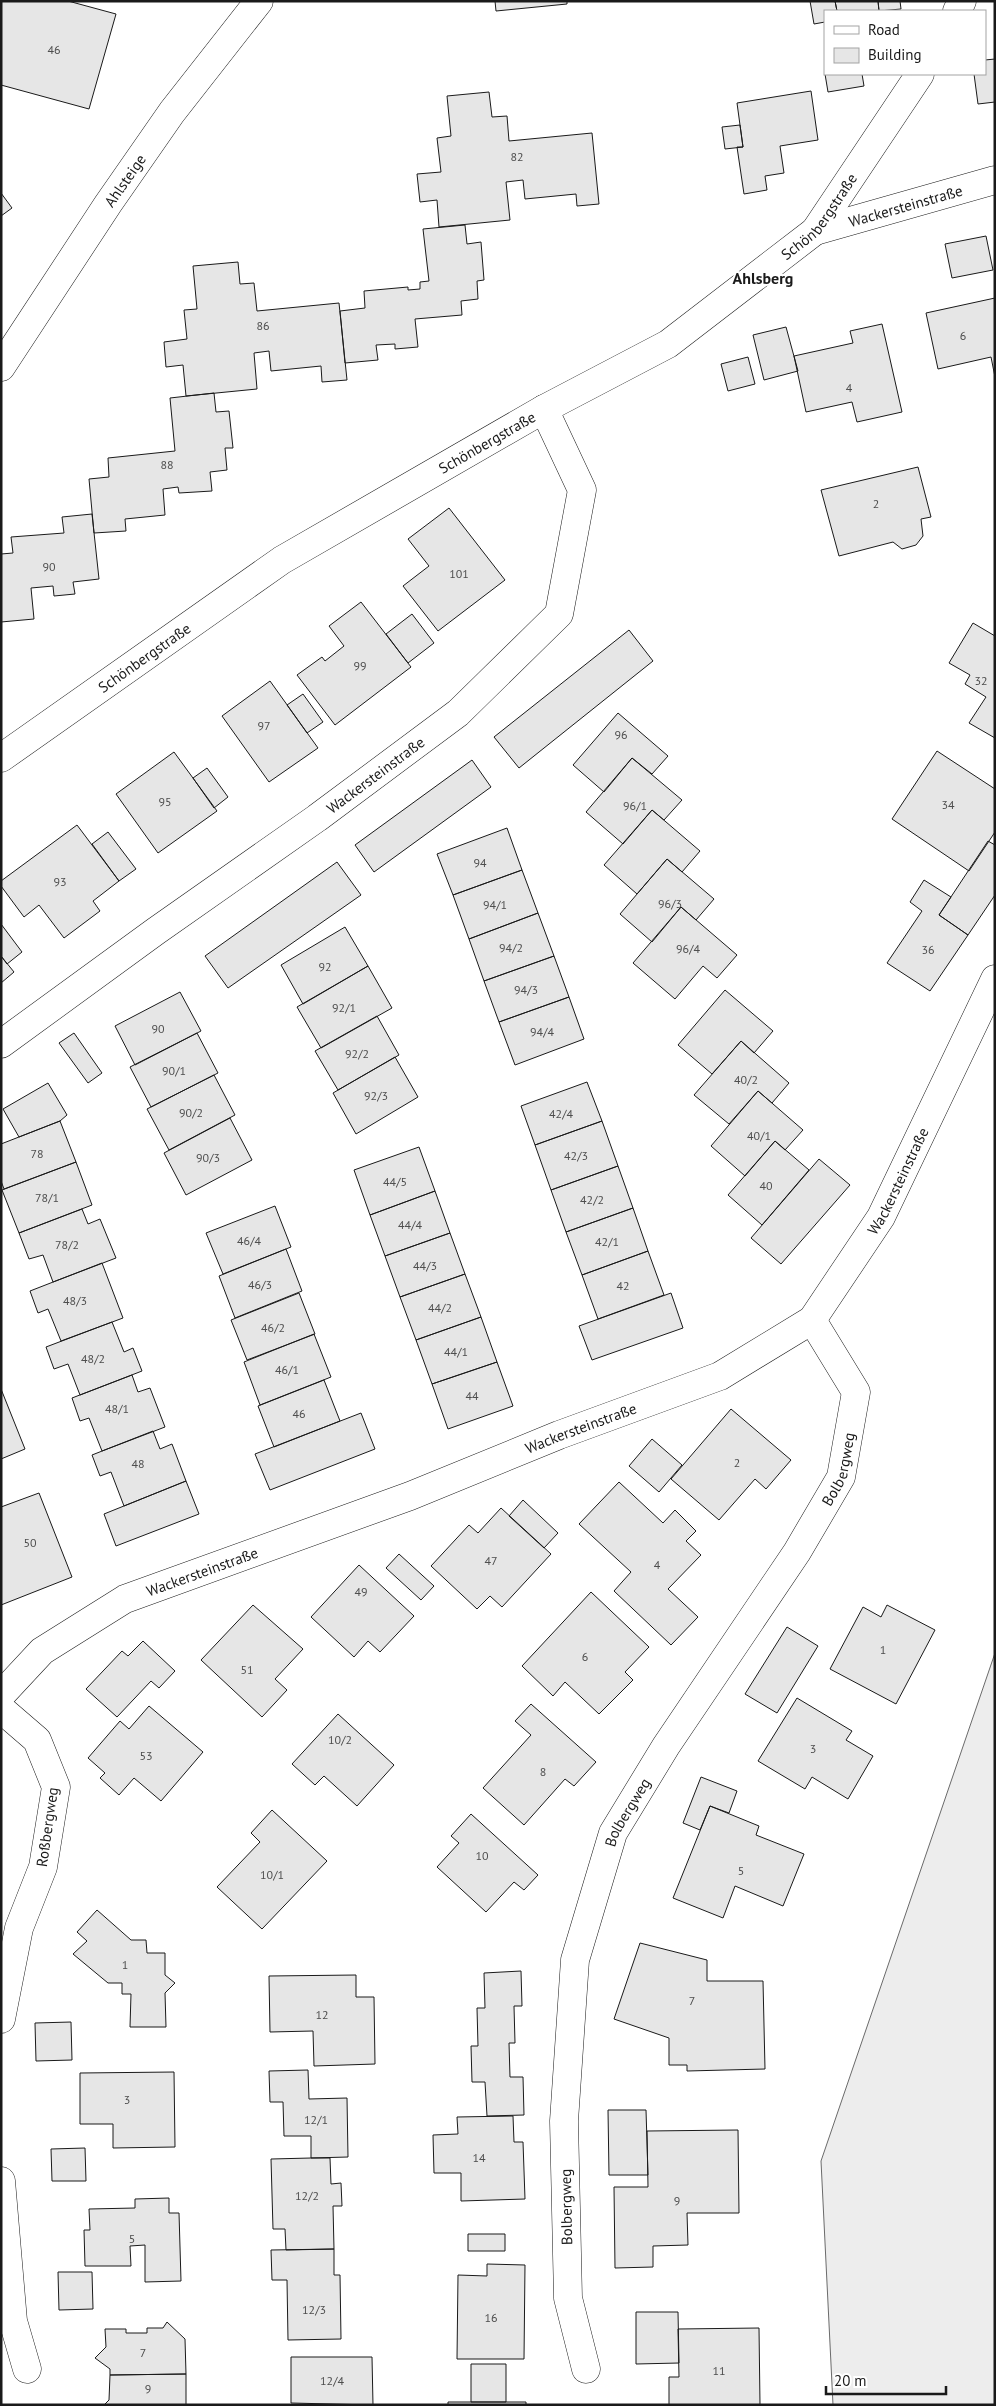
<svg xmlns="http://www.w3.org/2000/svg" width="996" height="2406" font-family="'PT Sans',sans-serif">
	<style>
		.built { fill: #ededed; stroke: #6a6a6a }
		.building { fill: #e6e6e6; stroke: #1a1a1a }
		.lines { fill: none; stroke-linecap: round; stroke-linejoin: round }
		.street-casing { stroke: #1a1a1a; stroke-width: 29 }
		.street { stroke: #fff; stroke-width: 28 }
		.labels { text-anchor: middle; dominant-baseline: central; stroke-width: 4; stroke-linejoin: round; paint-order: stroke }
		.number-label { font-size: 12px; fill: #4d4d4d }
		.street-label { font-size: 15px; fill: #1a1a1a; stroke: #fff }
		.neighbourhood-label { font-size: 16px; font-weight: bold; fill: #1a1a1a; stroke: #fff }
	</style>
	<rect width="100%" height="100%" fill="#fff"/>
	<!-- built -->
	<path class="built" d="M 995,1653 L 995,2405 L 833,2405 L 821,2161 Z"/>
	<!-- building -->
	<path class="building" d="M 1,1 L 68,1 L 116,14 L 89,109 L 1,85 Z
		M 495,1 L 567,1 L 567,4 L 496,11 Z
		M 810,1 L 835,1 L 837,11 L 825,11 L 825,22 L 814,24 Z
		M 835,1 L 878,1 L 879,11 L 837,11 Z
		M 878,1 L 900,1 L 901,9 L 879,11 Z
		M 995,59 L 995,102 L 978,104 L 974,74 L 985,74 L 985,60 Z
		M 825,74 L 862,74 L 864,86 L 828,92 Z
		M 811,91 L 818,140 L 780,146 L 784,173 L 765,176 L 767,190 L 744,194 L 737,147 L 743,147 L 737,103 Z
		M 489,92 L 492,117 L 507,116 L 509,141 L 592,133 L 599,204 L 577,206 L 576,194 L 525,199 L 523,180 L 506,182 L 510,220 L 439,227 L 437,200 L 420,202 L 417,174 L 441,172 L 437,138 L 451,136 L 447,96 Z
		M 740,125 L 743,147 L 725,149 L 722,127 Z
		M 1,193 L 12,208 L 1,216 Z
		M 465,225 L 467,244 L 481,242 L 484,280 L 477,281 L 478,299 L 461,301 L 462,315 L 415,319 L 418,347 L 395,349 L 395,344 L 376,345 L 378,360 L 345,363 L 340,311 L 365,308 L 364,291 L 408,287 L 408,290 L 420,289 L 420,282 L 429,281 L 423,229 Z
		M 986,236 L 993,270 L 952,278 L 945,244 Z
		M 238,262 L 240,284 L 254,283 L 257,311 L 339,303 L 347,380 L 322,382 L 321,366 L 271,371 L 269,351 L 254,353 L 257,389 L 186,396 L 183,365 L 166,367 L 164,342 L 187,339 L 184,310 L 197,309 L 193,266 Z
		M 995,298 L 995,377 L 991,357 L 938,369 L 926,313 Z
		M 882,324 L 902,412 L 857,422 L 852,402 L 806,412 L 794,356 L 853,343 L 850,331 Z
		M 786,327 L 798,371 L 764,380 L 753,335 Z
		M 748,357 L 755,384 L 728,391 L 721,364 Z
		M 214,393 L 216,412 L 229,411 L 233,448 L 225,448 L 227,470 L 210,472 L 212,491 L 179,493 L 178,487 L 163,489 L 165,515 L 125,519 L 126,531 L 94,533 L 89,479 L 109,477 L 108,458 L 175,451 L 170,398 Z
		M 918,467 L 931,517 L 921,519 L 923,536 L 916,545 L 902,549 L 893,542 L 839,556 L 821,490 Z
		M 449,508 L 505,580 L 438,631 L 403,586 L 429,566 L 408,539 Z
		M 92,514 L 99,579 L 73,582 L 75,594 L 54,596 L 53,586 L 31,588 L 34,619 L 1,622 L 1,554 L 13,553 L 11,537 L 64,533 L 62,517 Z
		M 361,602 L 411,667 L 335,725 L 297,675 L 322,657 L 325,661 L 344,646 L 329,626 Z
		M 412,614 L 434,643 L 408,663 L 386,634 Z
		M 973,623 L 995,636 L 995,738 L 969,723 L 986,697 L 965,684 L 970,675 L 949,663 Z
		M 629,630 L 653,661 L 519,768 L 494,737 Z
		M 270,681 L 318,748 L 269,782 L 222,716 Z
		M 303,694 L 323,722 L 307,733 L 287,705 Z
		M 618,713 L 668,756 L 652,774 L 632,758 L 604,792 L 573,765 Z
		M 937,751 L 995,789 L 995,832 L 969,871 L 892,819 Z
		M 174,752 L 217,811 L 158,853 L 116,794 Z
		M 632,758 L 682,800 L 664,820 L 652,810 L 623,844 L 586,812 Z
		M 472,760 L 491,787 L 374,872 L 355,845 Z
		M 207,768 L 228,797 L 214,808 L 193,778 Z
		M 652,810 L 700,851 L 682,872 L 667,859 L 637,894 L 604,865 Z
		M 77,825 L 119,881 L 93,901 L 100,911 L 64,938 L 39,905 L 24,917 L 1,886 L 1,881 Z
		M 507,828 L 522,870 L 453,895 L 437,854 Z
		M 108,832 L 136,869 L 119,881 L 92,844 Z
		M 988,841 L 995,845 L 995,895 L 968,935 L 939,915 Z
		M 667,859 L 714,899 L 696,920 L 681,907 L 652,942 L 620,914 Z
		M 337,862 L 361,895 L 228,988 L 205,956 Z
		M 522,870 L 538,913 L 469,939 L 453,895 Z
		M 924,880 L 951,897 L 939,915 L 968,935 L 930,991 L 887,963 L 922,911 L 910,902 Z
		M 681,907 L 737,955 L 717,978 L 703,966 L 675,999 L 633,963 Z
		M 538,913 L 554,956 L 484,981 L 469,939 Z
		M 1,924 L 22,952 L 7,964 L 1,956 Z
		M 345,927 L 368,966 L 303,1004 L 281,965 Z
		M 1,956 L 14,972 L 1,983 Z
		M 554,956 L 569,997 L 499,1022 L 484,981 Z
		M 368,966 L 392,1008 L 321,1048 L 297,1007 Z
		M 725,990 L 773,1031 L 754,1053 L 741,1041 L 712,1074 L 678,1045 Z
		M 180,992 L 201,1031 L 135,1065 L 115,1026 Z
		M 569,997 L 584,1039 L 515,1065 L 499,1022 Z
		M 377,1016 L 399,1055 L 338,1090 L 315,1051 Z
		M 74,1033 L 102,1073 L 88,1083 L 59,1043 Z
		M 197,1033 L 218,1073 L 151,1107 L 130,1067 Z
		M 741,1041 L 789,1083 L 772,1103 L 758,1091 L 729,1124 L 694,1095 Z
		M 395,1057 L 418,1097 L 356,1134 L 333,1093 Z
		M 214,1075 L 235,1115 L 169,1150 L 147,1109 Z
		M 587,1082 L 602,1121 L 535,1145 L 521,1106 Z
		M 48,1083 L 67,1115 L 60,1121 L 19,1137 L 3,1109 Z
		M 758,1091 L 803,1130 L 785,1150 L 775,1141 L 745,1176 L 711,1146 Z
		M 230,1118 L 252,1160 L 186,1195 L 164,1153 Z
		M 60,1121 L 76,1162 L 4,1189 L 1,1181 L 1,1144 Z
		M 602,1121 L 618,1166 L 551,1190 L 535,1145 Z
		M 775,1141 L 809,1170 L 762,1225 L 728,1195 Z
		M 419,1147 L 435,1191 L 370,1215 L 354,1170 Z
		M 819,1159 L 850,1185 L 781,1264 L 751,1238 Z
		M 76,1162 L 92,1205 L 19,1233 L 2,1190 Z
		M 618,1166 L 633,1208 L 566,1232 L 551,1190 Z
		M 435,1191 L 450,1233 L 385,1256 L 370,1215 Z
		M 275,1206 L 291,1247 L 223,1274 L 206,1233 Z
		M 633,1208 L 648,1251 L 582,1275 L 566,1232 Z
		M 82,1209 L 88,1224 L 100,1219 L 116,1258 L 53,1282 L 43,1255 L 29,1259 L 19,1233 Z
		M 450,1233 L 465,1274 L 400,1297 L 385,1256 Z
		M 286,1249 L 302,1291 L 235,1318 L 219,1276 Z
		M 648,1251 L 664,1295 L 598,1319 L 582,1275 Z
		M 102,1263 L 123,1318 L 61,1341 L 48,1309 L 38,1313 L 30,1291 Z
		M 465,1274 L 481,1317 L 416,1340 L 400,1297 Z
		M 299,1293 L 315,1334 L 247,1360 L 231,1320 Z
		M 671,1293 L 683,1328 L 592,1360 L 579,1326 Z
		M 481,1317 L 497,1362 L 432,1384 L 416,1340 Z
		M 112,1322 L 124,1352 L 133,1348 L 142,1371 L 80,1395 L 68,1364 L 54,1369 L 46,1347 Z
		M 314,1334 L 331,1377 L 260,1405 L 244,1362 Z
		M 497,1362 L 513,1406 L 448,1429 L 432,1384 Z
		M 132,1375 L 138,1392 L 150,1388 L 165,1427 L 102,1451 L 89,1418 L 80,1421 L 72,1398 Z
		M 324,1380 L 340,1421 L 274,1447 L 258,1406 Z
		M 1,1389 L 25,1449 L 1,1459 Z
		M 731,1409 L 791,1460 L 766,1489 L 755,1479 L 719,1520 L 671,1479 Z
		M 361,1413 L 375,1449 L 270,1490 L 255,1454 Z
		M 153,1431 L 160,1449 L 172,1444 L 186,1481 L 124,1506 L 111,1472 L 100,1476 L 92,1455 Z
		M 652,1439 L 682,1465 L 659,1492 L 629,1466 Z
		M 186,1481 L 199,1514 L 116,1546 L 104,1514 Z
		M 619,1482 L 663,1523 L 675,1510 L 696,1531 L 686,1541 L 701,1555 L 668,1589 L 698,1617 L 671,1645 L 614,1591 L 631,1572 L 579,1524 Z
		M 39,1493 L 72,1577 L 1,1605 L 1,1507 Z
		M 523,1500 L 558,1533 L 544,1548 L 509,1516 Z
		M 501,1508 L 551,1554 L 502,1607 L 490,1596 L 477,1609 L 431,1566 L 469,1525 L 478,1533 Z
		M 399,1554 L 434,1586 L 421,1600 L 386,1568 Z
		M 359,1565 L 414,1616 L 380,1652 L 368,1641 L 354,1657 L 311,1617 Z
		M 591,1592 L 649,1647 L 625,1672 L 633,1680 L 599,1714 L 565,1682 L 553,1696 L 522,1666 Z
		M 253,1605 L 303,1649 L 275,1679 L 287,1690 L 262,1717 L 201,1660 Z
		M 887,1605 L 935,1630 L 896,1704 L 830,1669 L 863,1607 L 881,1617 Z
		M 787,1627 L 818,1646 L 777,1713 L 745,1694 Z
		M 143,1641 L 175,1671 L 159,1688 L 151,1681 L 117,1717 L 86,1689 L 122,1651 L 128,1656 Z
		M 797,1698 L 852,1731 L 846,1740 L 873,1756 L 848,1799 L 812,1777 L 805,1789 L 758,1761 Z
		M 531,1704 L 596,1762 L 574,1786 L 565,1779 L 524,1825 L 483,1788 L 531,1735 L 515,1721 Z
		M 149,1706 L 203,1752 L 161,1801 L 134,1778 L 119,1795 L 100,1778 L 105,1773 L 88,1758 L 120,1721 L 129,1729 Z
		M 338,1714 L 394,1765 L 357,1806 L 324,1776 L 315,1785 L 292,1764 Z
		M 701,1777 L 737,1791 L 729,1813 L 710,1806 L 700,1830 L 683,1823 Z
		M 710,1806 L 759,1826 L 756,1835 L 804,1854 L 783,1906 L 735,1886 L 723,1918 L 673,1898 Z
		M 272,1810 L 327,1861 L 262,1929 L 217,1887 L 260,1842 L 251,1833 Z
		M 471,1814 L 538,1875 L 524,1890 L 514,1882 L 486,1912 L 437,1867 L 459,1843 L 451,1836 Z
		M 97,1910 L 131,1940 L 146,1940 L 147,1953 L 165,1953 L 165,1975 L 175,1983 L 165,1993 L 166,2027 L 130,2027 L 131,1994 L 122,1994 L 122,1983 L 108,1983 L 73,1954 L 87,1941 L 77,1932 Z
		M 640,1943 L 707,1960 L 707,1981 L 763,1981 L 765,2069 L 687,2071 L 687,2065 L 669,2065 L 669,2038 L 614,2019 Z
		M 521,1971 L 522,2006 L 514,2006 L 515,2043 L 509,2043 L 510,2077 L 523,2077 L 524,2115 L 487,2116 L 485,2082 L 472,2082 L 471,2046 L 478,2046 L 477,2008 L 485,2008 L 484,1973 Z
		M 356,1975 L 356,1997 L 374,1997 L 375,2064 L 314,2066 L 313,2031 L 270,2032 L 269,1976 Z
		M 71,2022 L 72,2060 L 36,2061 L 35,2023 Z
		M 308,2070 L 309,2099 L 347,2098 L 348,2157 L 311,2158 L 311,2136 L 284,2136 L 283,2102 L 270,2102 L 269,2071 Z
		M 174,2072 L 175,2147 L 113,2148 L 113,2124 L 80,2124 L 80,2073 Z
		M 608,2110 L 646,2110 L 648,2175 L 609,2175 Z
		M 513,2116 L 514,2142 L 523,2142 L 525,2199 L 461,2201 L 461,2173 L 434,2173 L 433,2135 L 458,2134 L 457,2117 Z
		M 738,2130 L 739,2213 L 687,2213 L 688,2245 L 653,2246 L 653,2267 L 615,2268 L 614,2187 L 648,2187 L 647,2131 Z
		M 85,2148 L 86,2181 L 52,2181 L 51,2149 Z
		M 311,2158 L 330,2158 L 331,2184 L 341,2183 L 342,2206 L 333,2206 L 334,2249 L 286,2250 L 285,2229 L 273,2229 L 271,2159 Z
		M 169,2198 L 169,2213 L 179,2213 L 181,2281 L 145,2282 L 145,2245 L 130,2246 L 131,2266 L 85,2266 L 84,2230 L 90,2230 L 89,2209 L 135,2208 L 135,2199 Z
		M 468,2234 L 505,2234 L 505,2251 L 468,2251 Z
		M 334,2249 L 334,2275 L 340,2275 L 341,2339 L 288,2340 L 287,2280 L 272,2280 L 271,2250 Z
		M 487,2264 L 525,2265 L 524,2359 L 457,2359 L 458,2275 L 487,2276 Z
		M 58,2272 L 92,2272 L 93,2309 L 59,2310 Z
		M 636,2312 L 678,2312 L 679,2363 L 636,2364 Z
		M 167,2322 L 185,2339 L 186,2374 L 110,2375 L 110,2369 L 95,2358 L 106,2347 L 105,2329 L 126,2329 L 126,2333 L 147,2333 L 147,2328 L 163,2328 Z
		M 759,2328 L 760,2405 L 669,2405 L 669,2377 L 679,2377 L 678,2329 Z
		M 291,2357 L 372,2357 L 373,2405 L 291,2403 Z
		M 471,2364 L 506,2364 L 506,2402 L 471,2402 Z
		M 186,2374 L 186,2405 L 104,2405 L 109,2400 L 110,2375 Z
		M 448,2402 L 526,2402 L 526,2405 L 448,2405 Z"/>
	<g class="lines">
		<!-- street casing -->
		<g class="street-casing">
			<g id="street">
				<path d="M 957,11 L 962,1"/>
				<path id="s1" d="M 815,231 L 995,180"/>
				<path id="s2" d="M 1,367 L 108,204 L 172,112 L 259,1"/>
				<path id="s3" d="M 1,758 L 282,560 L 544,409 L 668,344 L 815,231 L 920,74"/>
				<path id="s4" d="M 1,1044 L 156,931 L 317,818 L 458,713 L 559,614 L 582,490 L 544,409"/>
				<path id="s5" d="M 1,1695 L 42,1651 L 125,1599 L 410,1496 L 559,1435 L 720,1376 L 812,1320 L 881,1217 L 995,979"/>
				<path d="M 1,1709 L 37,1740 L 56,1787 L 43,1867 L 19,1928 L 1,2019"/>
				<path d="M 1,2181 L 13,2321 L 27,2369"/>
				<path id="s6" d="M 586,2369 L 568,2298 L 564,2121 L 575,1960 L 613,1833 L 666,1746 L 797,1552 L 841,1477 L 856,1392 L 812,1320"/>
			</g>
		</g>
		<!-- street -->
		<use href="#street" class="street"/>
	</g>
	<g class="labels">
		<!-- number labels -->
		<g class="number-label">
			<text x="54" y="49">46</text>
			<text x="517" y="156">82</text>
			<text x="263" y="325">86</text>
			<text x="963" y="335">6</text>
			<text x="849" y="387">4</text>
			<text x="167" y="464">88</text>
			<text x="876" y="503">2</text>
			<text x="49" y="566">90</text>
			<text x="459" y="573">101</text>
			<text x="360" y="665">99</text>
			<text x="981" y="680">32</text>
			<text x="264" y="725">97</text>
			<text x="621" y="734">96</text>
			<text x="165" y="801">95</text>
			<text x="948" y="804">34</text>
			<text x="635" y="805">96/1</text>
			<text x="480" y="862">94</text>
			<text x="60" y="881">93</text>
			<text x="670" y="903">96/3</text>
			<text x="495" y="904">94/1</text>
			<text x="511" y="947">94/2</text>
			<text x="688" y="948">96/4</text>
			<text x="928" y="949">36</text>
			<text x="325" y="966">92</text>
			<text x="526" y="989">94/3</text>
			<text x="344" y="1007">92/1</text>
			<text x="158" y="1028">90</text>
			<text x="542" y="1031">94/4</text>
			<text x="357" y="1053">92/2</text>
			<text x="174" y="1070">90/1</text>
			<text x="746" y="1079">40/2</text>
			<text x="376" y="1095">92/3</text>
			<text x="191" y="1112">90/2</text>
			<text x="561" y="1113">42/4</text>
			<text x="759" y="1135">40/1</text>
			<text x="37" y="1153">78</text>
			<text x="576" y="1155">42/3</text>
			<text x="208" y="1157">90/3</text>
			<text x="395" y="1181">44/5</text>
			<text x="766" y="1185">40</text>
			<text x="47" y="1197">78/1</text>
			<text x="592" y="1199">42/2</text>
			<text x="410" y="1224">44/4</text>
			<text x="249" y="1240">46/4</text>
			<text x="607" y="1241">42/1</text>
			<text x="67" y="1244">78/2</text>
			<text x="425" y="1265">44/3</text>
			<text x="260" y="1284">46/3</text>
			<text x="623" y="1285">42</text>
			<text x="75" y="1300">48/3</text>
			<text x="440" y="1307">44/2</text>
			<text x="273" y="1327">46/2</text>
			<text x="456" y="1351">44/1</text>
			<text x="93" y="1358">48/2</text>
			<text x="287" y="1369">46/1</text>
			<text x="472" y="1395">44</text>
			<text x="117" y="1408">48/1</text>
			<text x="299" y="1413">46</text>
			<text x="737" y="1462">2</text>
			<text x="138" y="1463">48</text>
			<text x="30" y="1542">50</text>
			<text x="491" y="1560">47</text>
			<text x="657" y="1564">4</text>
			<text x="361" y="1591">49</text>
			<text x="883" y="1649">1</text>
			<text x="585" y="1656">6</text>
			<text x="247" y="1669">51</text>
			<text x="340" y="1739">10/2</text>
			<text x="813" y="1748">3</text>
			<text x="146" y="1755">53</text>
			<text x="543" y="1771">8</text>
			<text x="482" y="1855">10</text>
			<text x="741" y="1870">5</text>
			<text x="272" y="1874">10/1</text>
			<text x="125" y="1964">1</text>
			<text x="692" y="2000">7</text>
			<text x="322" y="2014">12</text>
			<text x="127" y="2099">3</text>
			<text x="316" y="2119">12/1</text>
			<text x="479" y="2157">14</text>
			<text x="307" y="2195">12/2</text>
			<text x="677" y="2200">9</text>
			<text x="132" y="2238">5</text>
			<text x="314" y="2309">12/3</text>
			<text x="491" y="2317">16</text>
			<text x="143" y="2352">7</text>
			<text x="719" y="2370">11</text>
			<text x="332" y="2380">12/4</text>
			<text x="148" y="2388">9</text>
		</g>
		<!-- street labels -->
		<g class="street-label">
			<text stroke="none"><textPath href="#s2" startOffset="224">Ahlsteige</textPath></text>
			<text stroke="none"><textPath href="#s1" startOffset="94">Wackersteinstraße</textPath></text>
			<text stroke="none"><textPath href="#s3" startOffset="985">Schönbergstraße</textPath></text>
			<text stroke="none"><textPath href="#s3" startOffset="580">Schönbergstraße</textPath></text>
			<text stroke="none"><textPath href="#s3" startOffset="175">Schönbergstraße</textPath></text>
			<text stroke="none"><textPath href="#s4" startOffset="461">Wackersteinstraße</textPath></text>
			<text stroke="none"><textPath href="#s5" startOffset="1065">Wackersteinstraße</textPath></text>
			<text stroke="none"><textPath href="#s5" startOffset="645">Wackersteinstraße</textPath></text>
			<text stroke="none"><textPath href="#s6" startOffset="974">Bolbergweg</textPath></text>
			<text stroke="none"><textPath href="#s5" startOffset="240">Wackersteinstraße</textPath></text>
			<text stroke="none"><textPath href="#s6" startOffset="569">Bolbergweg</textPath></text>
			<text transform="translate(47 1827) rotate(-82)">Roßbergweg</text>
			<text transform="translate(566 2207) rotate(-91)">Bolbergweg</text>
		</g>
		<!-- neighbourhood labels -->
		<g class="neighbourhood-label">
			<text x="763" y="278">Ahlsberg</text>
		</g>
	</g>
	<!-- border -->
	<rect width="996" height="2406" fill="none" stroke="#1a1a1a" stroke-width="5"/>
	<!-- legend -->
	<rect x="824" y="10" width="162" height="65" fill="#ffffff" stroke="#a3a3a3"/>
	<rect x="834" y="26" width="25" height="8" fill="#ffffff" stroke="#a3a3a3"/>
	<text x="868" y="35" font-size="15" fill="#1a1a1a">Road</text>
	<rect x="834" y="48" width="25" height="15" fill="#e6e6e6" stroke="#a3a3a3"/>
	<text x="868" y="60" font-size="15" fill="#1a1a1a">Building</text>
	<!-- scale -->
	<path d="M826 2386v8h120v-8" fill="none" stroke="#1a1a1a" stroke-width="2.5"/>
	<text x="834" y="2386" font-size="15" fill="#1a1a1a" stroke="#ffffff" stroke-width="4" paint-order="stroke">20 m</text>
</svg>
